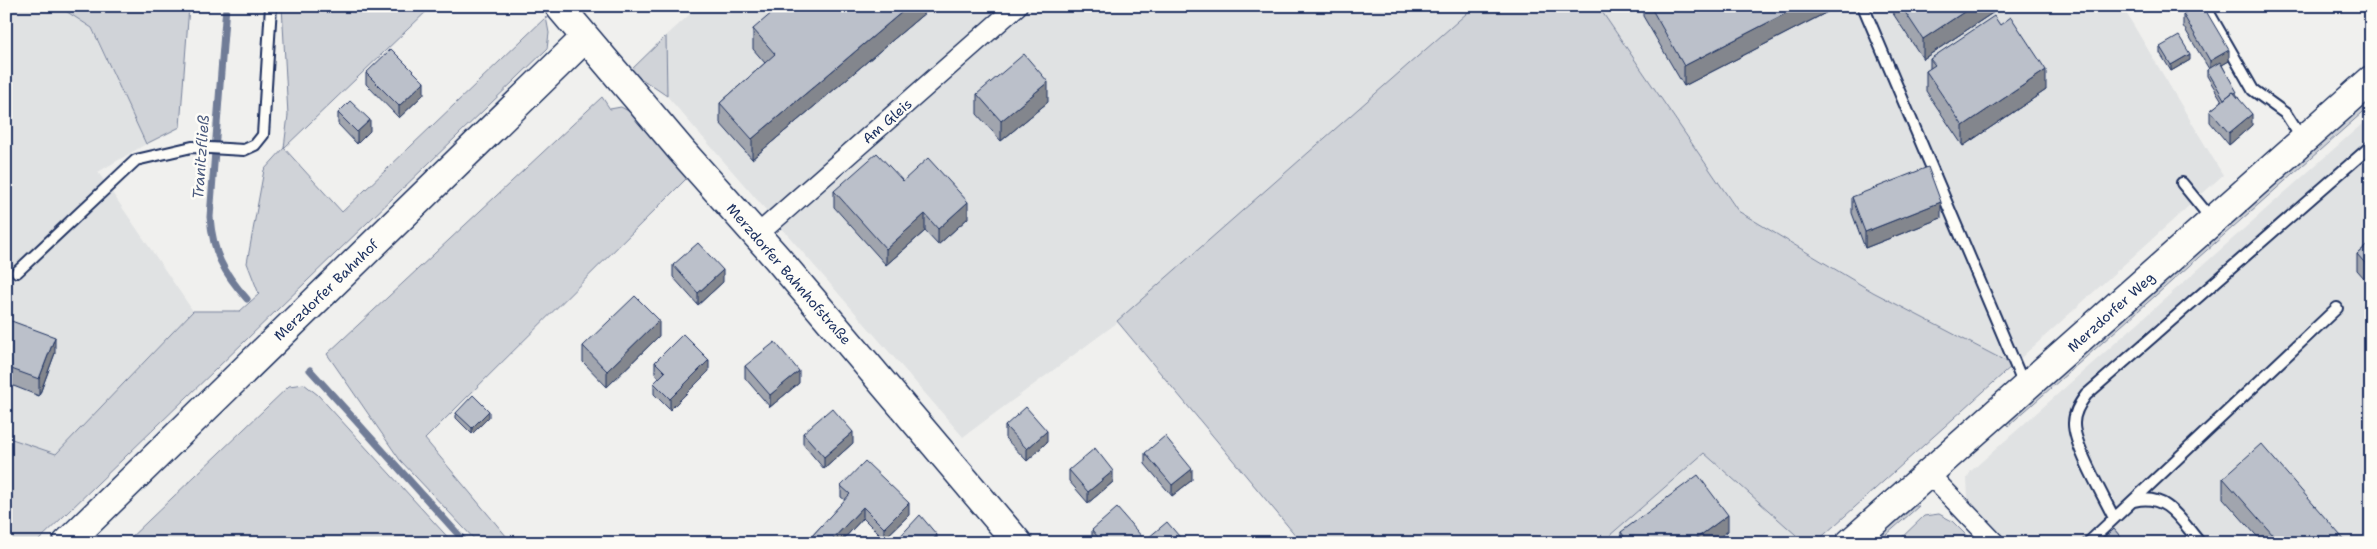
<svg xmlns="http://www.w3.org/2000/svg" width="2377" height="549" font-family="'Shantell Sans',sans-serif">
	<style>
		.built { fill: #e0e2e3 }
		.green { fill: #d0d3d8; stroke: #76819b }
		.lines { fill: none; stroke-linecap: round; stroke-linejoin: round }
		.stream { stroke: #6f7b97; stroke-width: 7 }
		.lane-casing { stroke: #1b2f5e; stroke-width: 14 }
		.street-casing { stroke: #1b2f5e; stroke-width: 22 }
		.secondary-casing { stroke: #1b2f5e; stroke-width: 31 }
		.lane { stroke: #fdfcf7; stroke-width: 10 }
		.street { stroke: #fdfcf7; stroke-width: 19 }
		.secondary { stroke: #fdfcf7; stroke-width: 28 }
		.wall { fill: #a1a5ae; stroke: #1b2f5e }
		.shaded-wall { fill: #83868d; stroke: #1b2f5e }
		.building { fill: #bbc0ca; stroke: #1b2f5e }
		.labels { text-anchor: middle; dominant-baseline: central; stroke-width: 5; stroke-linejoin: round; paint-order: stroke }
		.street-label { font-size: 14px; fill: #1b2f5e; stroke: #fdfcf7 }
		.water-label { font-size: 15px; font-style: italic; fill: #4c5b7f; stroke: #fdfcf7 }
	</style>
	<rect width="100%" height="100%" fill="#f0f0ee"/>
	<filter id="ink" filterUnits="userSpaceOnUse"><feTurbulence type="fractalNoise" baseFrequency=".02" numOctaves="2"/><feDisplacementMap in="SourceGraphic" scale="10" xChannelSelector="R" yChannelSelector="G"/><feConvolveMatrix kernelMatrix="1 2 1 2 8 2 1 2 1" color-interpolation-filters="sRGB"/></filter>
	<g filter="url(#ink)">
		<!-- built -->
		<path class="built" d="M 6,6 L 58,6 L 91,28 L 146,144 L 98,172 L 193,311 L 56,455 L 6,437 Z
			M 699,6 L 1515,6 L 1524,21 L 963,437 L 667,96 L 666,36 Z
			M 1598,6 L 2122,6 L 2223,175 L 2013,365 L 1873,292 L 1738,211 Z
			M 2371,116 L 2371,543 L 2006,543 L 1968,499 L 1967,478 L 1971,471 Z
			M 1704,452 L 1805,543 L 1601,543 Z"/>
		<!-- green -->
		<path class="green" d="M 58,6 L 189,6 L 180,127 L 146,144 L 92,28 Z
			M 282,6 L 432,6 L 284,148 L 342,212 L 546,17 L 549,33 L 547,49 L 36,543 L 6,543 L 6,437 L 56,454 L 193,311 L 240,311 L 259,294 L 247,263 L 264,170 L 284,148 L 288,115 Z
			M 1475,6 L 1598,6 L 1738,211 L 1873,292 L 2013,365 L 1815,543 L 1805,543 L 1704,453 L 1601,543 L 1302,543 L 1117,321 Z
			M 666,36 L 667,96 L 630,71 Z
			M 2371,96 L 2371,105 L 2008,426 L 2002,419 Z
			M 602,97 L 610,109 L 621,107 L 634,114 L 688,177 L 425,439 L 512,543 L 478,543 L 400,460 L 327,354 Z
			M 304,384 L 318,395 L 453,543 L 125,543 L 289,386 Z
			M 1913,506 L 1919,506 L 1877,543 L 1874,543 L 1885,533 L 1880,529 L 1898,513 Z
			M 1939,514 L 1952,521 L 1974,543 L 1896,543 L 1924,516 Z"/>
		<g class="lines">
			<!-- stream -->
			<path class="stream" d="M 226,6 L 210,217 C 213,253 223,272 247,299
				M 310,370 L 466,543"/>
			<!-- lane casing -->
			<g class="lane-casing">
				<path id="lane" d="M 1863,6 L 2024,385
					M 2205,6 L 2253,90 L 2286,114 L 2302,139
					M 2182,183 L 2213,221
					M 17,272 L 136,160 L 192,147 L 244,150 L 255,145 L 263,135 L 271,6
					M 2134,501 C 2167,492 2181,521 2200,543
					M 2114,518 C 2104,497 2073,444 2074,423 C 2074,412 2080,403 2086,395 L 2371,146
					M 2088,543 L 2337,308"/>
			</g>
			<!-- street casing -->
			<g class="street-casing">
				<path id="street" d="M 757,235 L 1017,6
					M 1929,474 L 1995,543"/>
			</g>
			<!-- secondary casing -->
			<g class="secondary-casing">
				<path id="secondary" d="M 559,6 L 681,150 L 777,258 L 1018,543
					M 67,543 L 585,38
					M 1850,543 L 2371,80"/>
			</g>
			<!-- lane -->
			<use href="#lane" class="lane"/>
			<!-- street -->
			<use href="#street" class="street"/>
			<!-- secondary -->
			<use href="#secondary" class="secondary"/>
		</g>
		<!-- wall -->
		<path class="wall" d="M 933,6 L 752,159 L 720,123 L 720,103 L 765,63 L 753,49 L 753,29 Z
			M 1643,6 L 1839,6 L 1684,86 L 1643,16 Z
			M 1888,6 L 2003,6 L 1923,59 Z
			M 2183,14 L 2229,61 L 2222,65 L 2252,125 L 2229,145 L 2210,122 L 2210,111 L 2222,101 L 2207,76 L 2207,70 L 2209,69 L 2183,26 Z
			M 2000,25 L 2046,90 L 1963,146 L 1926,91 L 1926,71 L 1930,69 L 1930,59 Z
			M 2160,47 L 2190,60 L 2171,71 L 2160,53 Z
			M 366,73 L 424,94 L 399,118 L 366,84 Z
			M 977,94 L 1048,102 L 1001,141 L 977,114 Z
			M 338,113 L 370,131 L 357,144 L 338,124 Z
			M 903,181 L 968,218 L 938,245 L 925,231 L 886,265 L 834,207 L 834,191 Z
			M 1852,197 L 1941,218 L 1865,248 L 1852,213 Z
			M 2371,242 L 2371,286 L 2357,270 L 2357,254 Z
			M 673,265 L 723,282 L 698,305 L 673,277 Z
			M 6,319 L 55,353 L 39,396 L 6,383 Z
			M 659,336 L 607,387 L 583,362 L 583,346 Z
			M 655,362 L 709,371 L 670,410 L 654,394 L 654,383 L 659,378 L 655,373 Z
			M 745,366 L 799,383 L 770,407 L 745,378 Z
			M 456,413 L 489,417 L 472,434 L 456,418 Z
			M 1005,426 L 1047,442 L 1027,461 L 1005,438 Z
			M 803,433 L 853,443 L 824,469 L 803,444 Z
			M 1145,453 L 1192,480 L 1172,496 L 1145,464 Z
			M 1069,470 L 1113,482 L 1088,503 L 1069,481 Z
			M 2223,478 L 2347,543 L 2263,543 L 2223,498 Z
			M 841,486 L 909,515 L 884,539 L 863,518 L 840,543 L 812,543 L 812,536 L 845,500 L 841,497 Z
			M 1092,530 L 1143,542 L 1185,543 L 1093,543 L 1092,542 Z
			M 1728,531 L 1712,543 L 1621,543 L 1621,532 Z"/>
		<!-- shaded-wall -->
		<path class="shaded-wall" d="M 909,6 L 933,6 L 752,159 L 752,139 Z
			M 1800,6 L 1839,6 L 1684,86 L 1684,66 Z
			M 1973,6 L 2003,6 L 1923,59 L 1923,39 Z
			M 2229,50 L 2229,61 L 2210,72 L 2210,61 Z
			M 2190,54 L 2190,60 L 2171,71 L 2171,65 Z
			M 2046,70 L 2046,90 L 1963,146 L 1963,126 Z
			M 424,82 L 424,94 L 399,118 L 399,106 Z
			M 1048,82 L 1048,102 L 1001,141 L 1001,121 Z
			M 2252,114 L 2252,125 L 2229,145 L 2229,133 Z
			M 370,120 L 370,131 L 357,144 L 357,132 Z
			M 968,202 L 968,218 L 938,245 L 938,229 Z
			M 1941,202 L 1941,218 L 1865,248 L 1865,232 Z
			M 925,214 L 925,231 L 886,265 L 886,249 Z
			M 723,270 L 723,282 L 698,305 L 698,293 Z
			M 659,320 L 659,336 L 607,387 L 607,371 Z
			M 55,337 L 55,353 L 39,396 L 39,379 Z
			M 709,360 L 709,371 L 670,410 L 670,399 Z
			M 799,371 L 799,383 L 770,407 L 770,395 Z
			M 489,411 L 489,417 L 472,434 L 472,428 Z
			M 1047,431 L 1047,442 L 1027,461 L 1027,449 Z
			M 853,432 L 853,443 L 824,469 L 824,457 Z
			M 1192,469 L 1192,480 L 1172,496 L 1172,485 Z
			M 1113,471 L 1113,482 L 1088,503 L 1088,492 Z
			M 909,503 L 909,515 L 884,539 L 884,528 Z
			M 863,507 L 863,518 L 840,543 L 829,543 Z
			M 1728,515 L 1728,531 L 1712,543 L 1690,543 Z
			M 937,535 L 937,543 L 930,543 Z
			M 1143,538 L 1143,543 L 1137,543 Z"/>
		<!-- building -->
		<path class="building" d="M 780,6 L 909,6 L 752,139 L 720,103 L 775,54 L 753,29 Z
			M 1650,6 L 1800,6 L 1684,66 Z
			M 1901,6 L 1973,6 L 1923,39 Z
			M 2197,6 L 2203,6 L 2229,50 L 2210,61 L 2183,14 Z
			M 1994,16 L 2000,25 L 2011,17 L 2046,70 L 1963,126 L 1926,71 L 1935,65 L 1930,59 Z
			M 2179,36 L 2190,54 L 2171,65 L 2160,47 Z
			M 391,49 L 424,82 L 399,106 L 366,73 Z
			M 1024,54 L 1048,82 L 1001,121 L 977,94 Z
			M 2220,62 L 2237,92 L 2235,93 L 2233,92 L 2224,99 L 2207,70 Z
			M 2233,92 L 2252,114 L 2229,133 L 2210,111 Z
			M 350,101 L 370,120 L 357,132 L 338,113 Z
			M 877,153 L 903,181 L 928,158 L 968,202 L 938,229 L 925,214 L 886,249 L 834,191 Z
			M 1928,167 L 1941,202 L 1865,232 L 1852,197 Z
			M 2371,242 L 2371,270 L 2357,254 Z
			M 698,243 L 723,270 L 698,293 L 673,265 Z
			M 635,296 L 659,320 L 607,371 L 583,346 Z
			M 6,319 L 55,337 L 39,379 L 6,367 Z
			M 683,334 L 709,360 L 670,399 L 654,383 L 665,372 L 655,362 Z
			M 775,342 L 799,371 L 770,395 L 745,366 Z
			M 473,395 L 489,411 L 472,428 L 456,413 Z
			M 1026,407 L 1047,431 L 1027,449 L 1005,426 Z
			M 832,408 L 853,432 L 824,457 L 803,433 Z
			M 1165,436 L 1192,469 L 1172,485 L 1145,453 Z
			M 2261,444 L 2347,543 L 2280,543 L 2223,478 Z
			M 1095,448 L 1113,471 L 1088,492 L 1069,470 Z
			M 865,461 L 909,503 L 884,528 L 863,507 L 829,543 L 819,543 L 812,536 L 850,494 L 841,486 Z
			M 1698,475 L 1728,515 L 1690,543 L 1629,543 L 1621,532 Z
			M 1117,508 L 1143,538 L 1137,543 L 1103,543 L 1092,530 Z
			M 920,515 L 937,535 L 930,543 L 894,543 Z
			M 1167,522 L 1185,543 L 1142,543 Z
			M 2114,529 L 2126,543 L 2099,543 Z"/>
	</g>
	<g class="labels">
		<!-- street labels -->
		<g class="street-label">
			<text transform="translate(887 121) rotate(-41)">Am Gleis</text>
			<text transform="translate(789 274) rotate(49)">Merzdorfer Bahnhofstraße</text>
			<text transform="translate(326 290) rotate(-44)">Merzdorfer Bahnhof</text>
			<text transform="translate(2111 312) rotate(-42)">Merzdorfer Weg</text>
		</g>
		<!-- water labels -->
		<g class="water-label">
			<text transform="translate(201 157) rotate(-86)">Tranitzfließ</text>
		</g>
	</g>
	<!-- margin -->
	<rect width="2377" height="549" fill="none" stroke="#fdfcf7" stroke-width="25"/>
	<rect x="12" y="12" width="2352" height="524" fill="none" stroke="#1b2f5e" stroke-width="2" filter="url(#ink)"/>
</svg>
